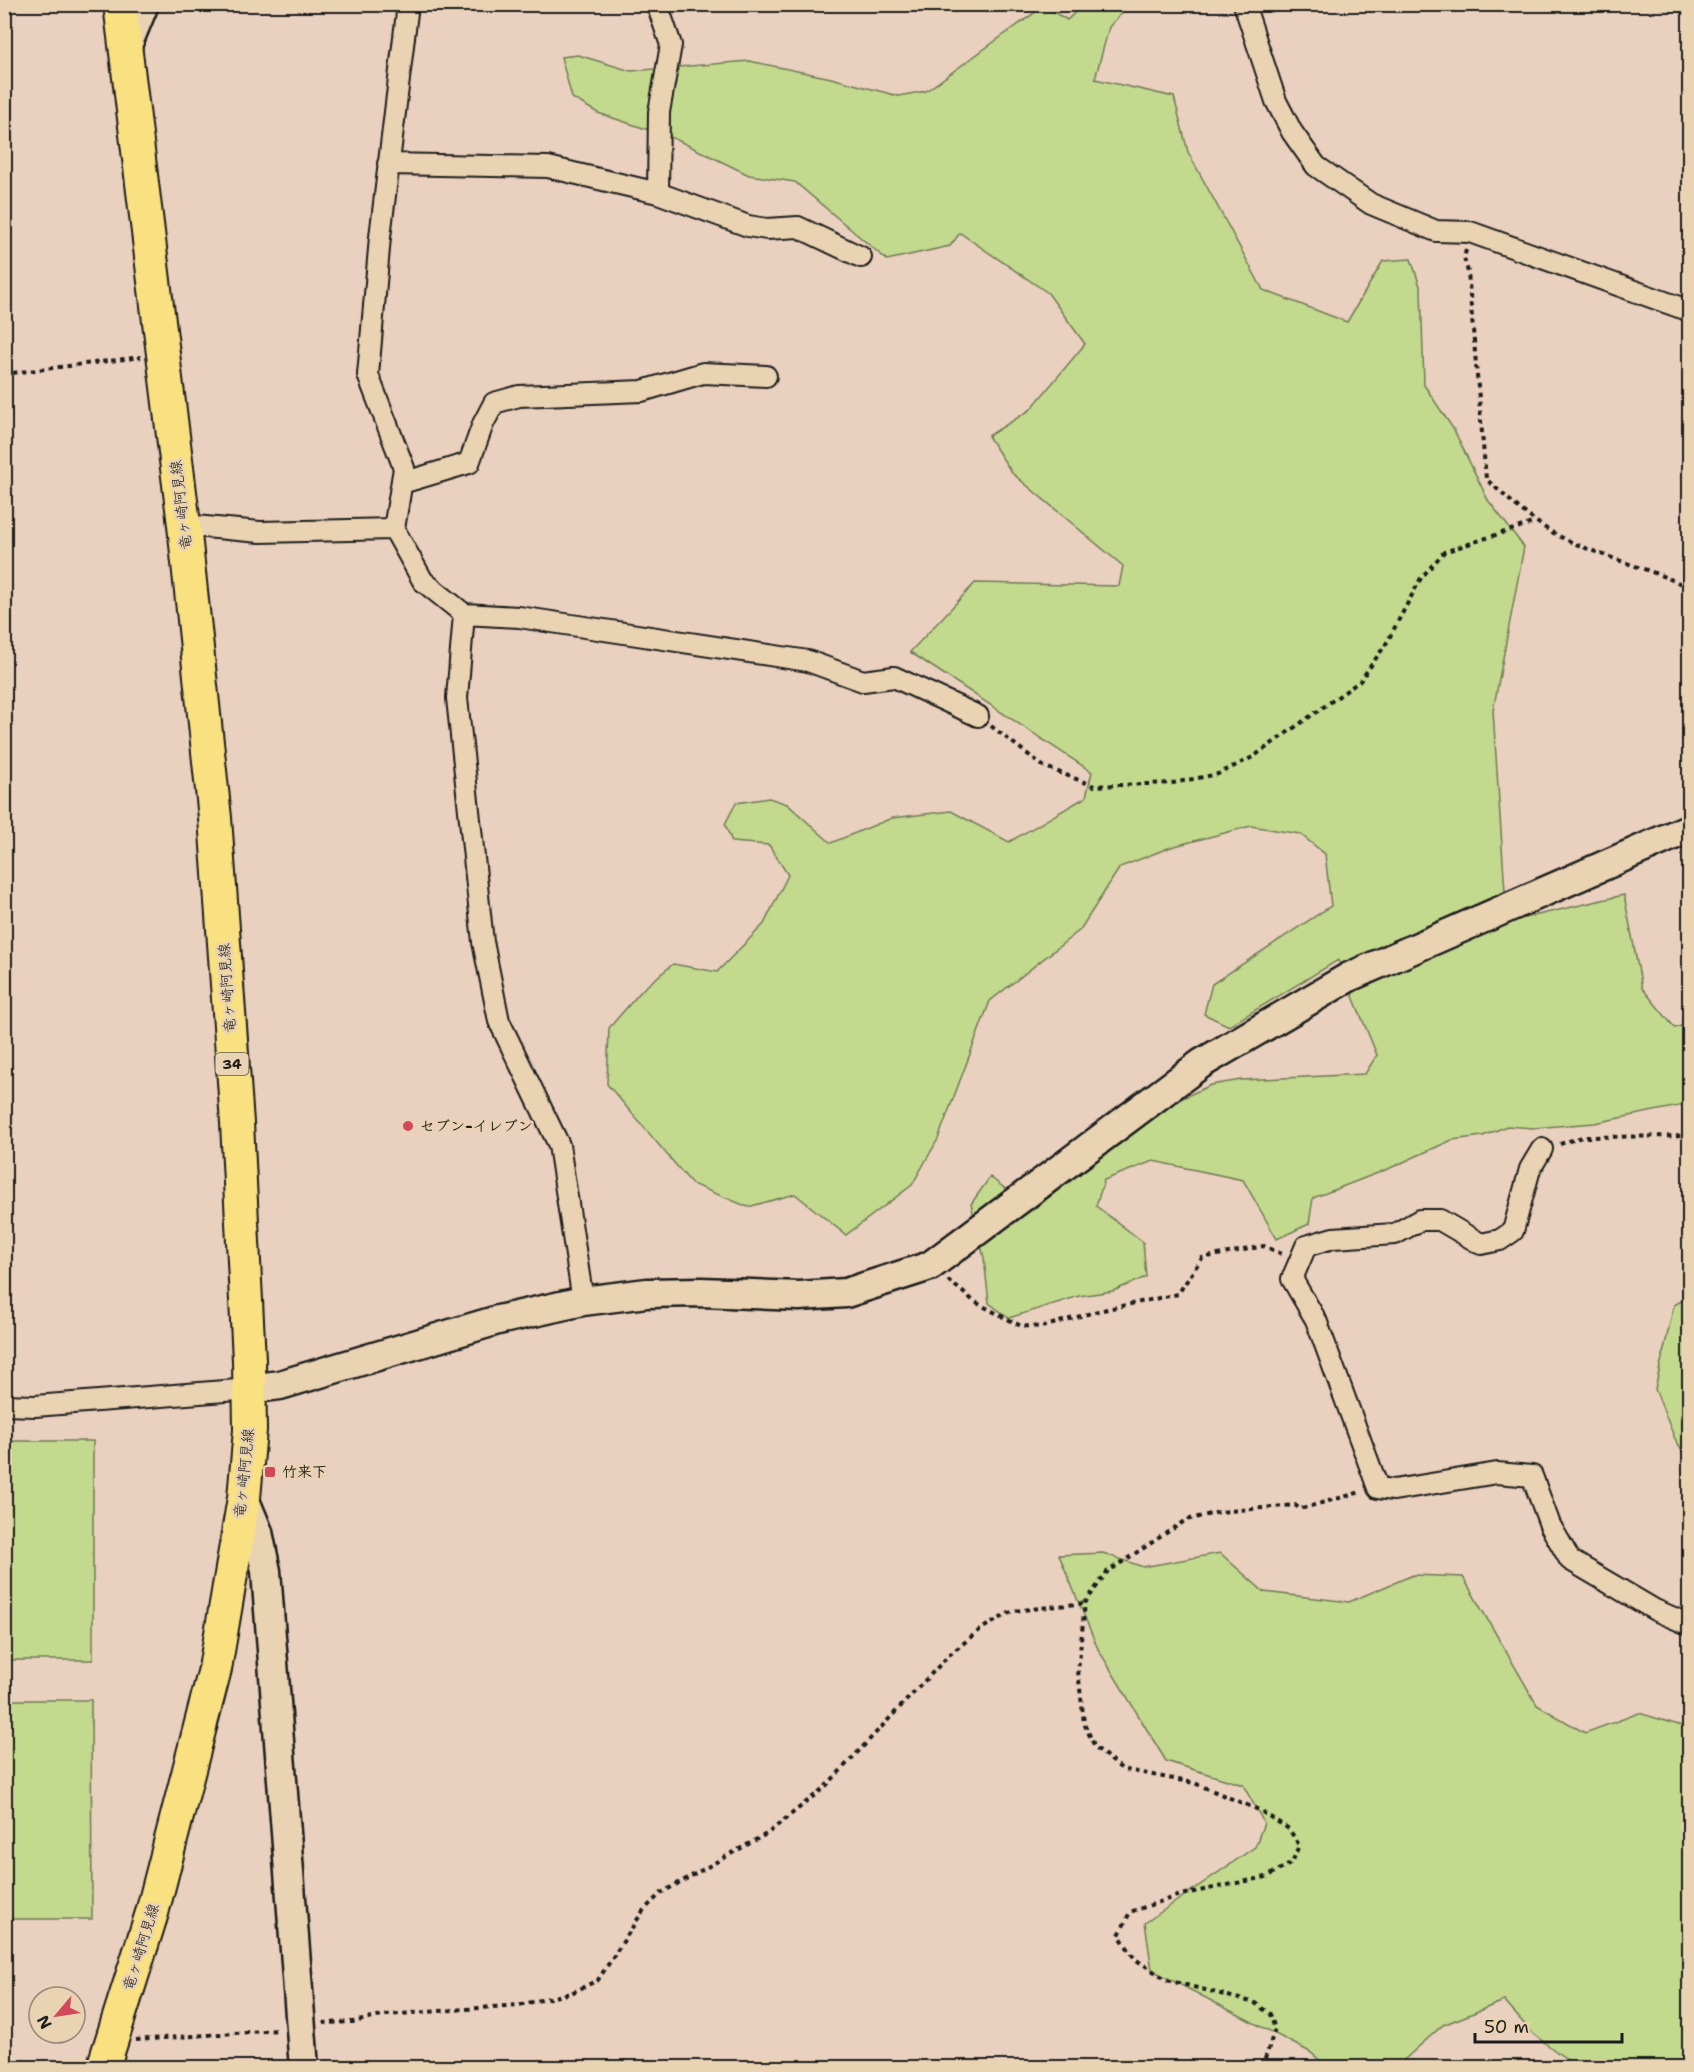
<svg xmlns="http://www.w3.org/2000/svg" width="1694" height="2072" font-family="'Shantell Sans','Klee One',sans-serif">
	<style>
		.green { fill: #c2d98e; stroke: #6f7a55; stroke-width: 1.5 }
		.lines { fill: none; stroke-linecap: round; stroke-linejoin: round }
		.street-casing { stroke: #1c1c1c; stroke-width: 24 }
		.secondary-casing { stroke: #1c1c1c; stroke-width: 33 }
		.primary-casing { stroke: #1c1c1c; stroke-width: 36 }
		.path { stroke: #1c1c1c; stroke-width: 4; stroke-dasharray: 4.5 4.5; stroke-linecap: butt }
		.street { stroke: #e9d3b2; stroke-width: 20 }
		.secondary { stroke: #e9d3b2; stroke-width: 28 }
		.primary { stroke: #f9e181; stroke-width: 32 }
		.poi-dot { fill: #d1495b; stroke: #e9d3b2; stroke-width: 2 }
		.labels { text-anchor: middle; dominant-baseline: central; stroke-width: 5; stroke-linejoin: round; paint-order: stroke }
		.shield { fill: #e9d3b2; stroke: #5a5349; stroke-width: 1.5 }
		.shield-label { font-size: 14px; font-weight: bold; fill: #1c1c1c }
		.street-label { font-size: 15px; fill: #1c1c1c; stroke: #e9d3b2 }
		.poi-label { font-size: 15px; font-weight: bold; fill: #1c1c1c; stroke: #e9d3b2; text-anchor: start }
	</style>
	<rect width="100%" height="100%" fill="#ead0be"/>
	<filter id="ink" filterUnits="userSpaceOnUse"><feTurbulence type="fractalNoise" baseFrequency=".0167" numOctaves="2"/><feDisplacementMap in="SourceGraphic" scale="12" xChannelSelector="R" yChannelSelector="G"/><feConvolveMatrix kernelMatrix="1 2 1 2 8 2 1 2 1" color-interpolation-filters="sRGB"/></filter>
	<g filter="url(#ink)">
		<!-- green -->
		<path class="green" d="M 1083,5 L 1129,5 L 1109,27 L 1095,79 L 1174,97 L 1188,152 L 1263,290 L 1347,322 L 1383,261 L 1411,259 L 1421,289 L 1424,385 L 1454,430 L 1488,500 L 1524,547 L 1493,711 L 1507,922 L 1624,895 L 1642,988 L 1675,1028 L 1689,1023 L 1689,1104 L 1595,1123 L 1533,1128 L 1507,1126 L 1483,1136 L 1452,1140 L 1388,1169 L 1313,1198 L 1309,1224 L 1277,1239 L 1243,1180 L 1153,1161 L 1104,1180 L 1096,1206 L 1143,1242 L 1146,1277 L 1113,1291 L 1079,1296 L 1009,1318 L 989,1303 L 984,1258 L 971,1204 L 990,1177 L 1033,1210 L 1161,1108 L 1211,1085 L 1241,1080 L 1365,1074 L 1377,1055 L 1338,960 L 1229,1026 L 1204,1014 L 1212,984 L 1331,906 L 1325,854 L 1300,834 L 1251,826 L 1171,847 L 1120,867 L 1080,930 L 990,1001 L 938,1139 L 912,1185 L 846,1235 L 795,1194 L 748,1207 L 692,1184 L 607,1084 L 609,1028 L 643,989 L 673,964 L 717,972 L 764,924 L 788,875 L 769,845 L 732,842 L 725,824 L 736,803 L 769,798 L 787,804 L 831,843 L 892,818 L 951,811 L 1009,842 L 1086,797 L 1092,772 L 910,652 L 975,583 L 1119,586 L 1123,566 L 1012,473 L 988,436 L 1030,410 L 1085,344 L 1048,293 L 960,233 L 950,246 L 887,260 L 795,182 L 749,175 L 673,138 L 598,113 L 572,98 L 561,57 L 578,55 L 631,71 L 749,61 L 831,78 L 898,96 L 926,91 L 1044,6 L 1067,20 Z
			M 1648,5 L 1689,5 L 1689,14 Z
			M 1687,1298 L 1690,1301 L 1689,1461 L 1675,1439 L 1655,1389 L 1674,1305 Z
			M 4,1441 L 93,1441 L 93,1660 L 5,1660 Z
			M 1103,1553 L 1143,1567 L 1220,1553 L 1264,1592 L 1349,1602 L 1413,1575 L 1463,1577 L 1537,1705 L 1585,1733 L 1639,1713 L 1689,1728 L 1689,2067 L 1577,2067 L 1533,2034 L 1504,2001 L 1443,2025 L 1396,2067 L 1328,2067 L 1310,2052 L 1152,1970 L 1145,1923 L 1255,1847 L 1264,1823 L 1243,1785 L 1166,1761 L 1098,1649 L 1059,1555 Z
			M 5,1700 L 91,1700 L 92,1919 L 5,1919 Z"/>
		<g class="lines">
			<!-- street casing -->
			<g class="street-casing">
				<path id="street" d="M 408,4 L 380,237 L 368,375 L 404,468 L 394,529 L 423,581 L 464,614 L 519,617 L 808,661 L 863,681 L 894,677 L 978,716
					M 657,4 L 671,45 L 659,112 L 658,193
					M 1244,4 L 1276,101 L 1292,132 L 1316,166 L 1371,204 L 1436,231 L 1470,232 L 1690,311
					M 388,164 L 548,167 L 658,193 L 748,226 L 767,229 L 798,227 L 861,257
					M 402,483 L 469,463 L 483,424 L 494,403 L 519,396 L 642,391 L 703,373 L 766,376
					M 184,525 L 260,532 L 394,529
					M 464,614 L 457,698 L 483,942 L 499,1021 L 559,1145 L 583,1301
					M 1542,1149 L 1530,1169 L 1513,1231 L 1500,1240 L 1481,1244 L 1440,1220 L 1420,1220 L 1395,1234 L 1333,1238 L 1306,1246 L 1292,1279 L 1316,1320 L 1378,1488 L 1394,1490 L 1497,1473 L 1532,1476 L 1550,1525 L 1570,1560 L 1655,1610 L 1690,1625
					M 4,1405 L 35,1406 L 250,1389"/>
			</g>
			<!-- secondary casing -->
			<g class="secondary-casing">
				<path id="secondary" d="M 126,48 L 144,4
					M 250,1389 L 280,1385 L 498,1320 L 583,1301 L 647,1293 L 701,1292 L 799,1296 L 846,1293 L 930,1266 L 1202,1063 L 1349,977 L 1690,828
					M 244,1498 L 258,1532 L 266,1571 L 304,2068"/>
			</g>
			<!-- primary casing -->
			<g class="primary-casing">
				<path id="primary" d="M 103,2068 L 152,1913 L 215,1669 L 244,1498 L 250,1430 L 249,1360 L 237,1123 L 215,818 L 184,525 L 120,4"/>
			</g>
			<!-- path -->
			<path class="path" d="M 1466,250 L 1464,258 L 1468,272 L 1486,479 C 1510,500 1534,524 1563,538 C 1604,558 1649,568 1690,588
				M 4,374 L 141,357
				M 991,726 L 1043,766 L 1094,786 L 1173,783 L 1218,774 L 1253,757 L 1360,681 L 1386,644 L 1421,578 L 1444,552 L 1535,522
				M 1560,1144 L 1582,1137 L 1690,1136
				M 948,1280 L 975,1302 L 1021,1326 L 1042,1327 L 1098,1311 L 1178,1294 L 1202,1258 L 1264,1246 L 1282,1254
				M 323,2023 L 353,2022 L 387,2015 L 519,2005 L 571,1993 L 598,1980 L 643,1911 L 661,1893 L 768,1833 L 825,1787 L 949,1655 L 981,1629 L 1013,1611 L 1085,1603
				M 136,2040 L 278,2030
				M 1262,2068 L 1275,2029 L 1270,2014 L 1255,2003 L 1167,1980 L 1135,1959 L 1119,1935 L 1130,1912 L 1180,1895 L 1266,1877 L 1292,1863 L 1299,1845 L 1289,1829 L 1259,1810 L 1194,1783 L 1122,1769 L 1095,1747 L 1084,1723 L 1078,1671 L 1085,1603 L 1107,1572 L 1186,1520 L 1219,1512 L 1295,1505 L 1300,1509 L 1361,1492"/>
			<!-- street -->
			<use href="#street" class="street"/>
			<!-- secondary -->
			<use href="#secondary" class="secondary"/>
			<!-- primary -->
			<use href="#primary" class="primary"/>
		</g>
	</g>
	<!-- markers -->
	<g class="poi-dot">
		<circle cx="408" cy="1126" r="6"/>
		<rect x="264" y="1466" width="12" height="12" rx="3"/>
	</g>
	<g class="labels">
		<!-- shield labels -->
		<rect class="shield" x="215.5" y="1053" width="33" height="22" rx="4.5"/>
		<g class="shield-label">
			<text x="232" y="1064">34</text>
		</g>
		<!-- street labels -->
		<g class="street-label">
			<text transform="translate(181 505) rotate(-97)">竜ヶ崎阿見線</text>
			<text transform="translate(227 988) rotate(-94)">竜ヶ崎阿見線</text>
			<text transform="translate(244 1473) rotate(-84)">竜ヶ崎阿見線</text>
			<text transform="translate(141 1947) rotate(-73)">竜ヶ崎阿見線</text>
		</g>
		<!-- poi labels -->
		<g class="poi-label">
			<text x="420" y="1126">セブン-イレブン</text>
			<text x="282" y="1472">竹来下</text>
		</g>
	</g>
	<!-- margin -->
	<rect width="1694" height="2072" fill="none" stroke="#e9d3b2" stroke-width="24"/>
	<rect x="12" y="12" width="1670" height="2048" fill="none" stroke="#1c1c1c" stroke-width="2" filter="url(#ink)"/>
	<!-- north arrow -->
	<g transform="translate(57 2015) rotate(241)"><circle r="28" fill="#e9d3b2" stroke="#978a76" stroke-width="1.5"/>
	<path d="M0-4.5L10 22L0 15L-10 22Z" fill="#d1495b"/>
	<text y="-9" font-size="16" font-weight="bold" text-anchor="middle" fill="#1c1c1c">N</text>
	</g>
	<!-- scale -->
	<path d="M1475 2033v9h147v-9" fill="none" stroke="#1c1c1c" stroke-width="3"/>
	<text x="1484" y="2033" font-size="18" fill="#1c1c1c" stroke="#e9d3b2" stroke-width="4.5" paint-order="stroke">50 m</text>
</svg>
